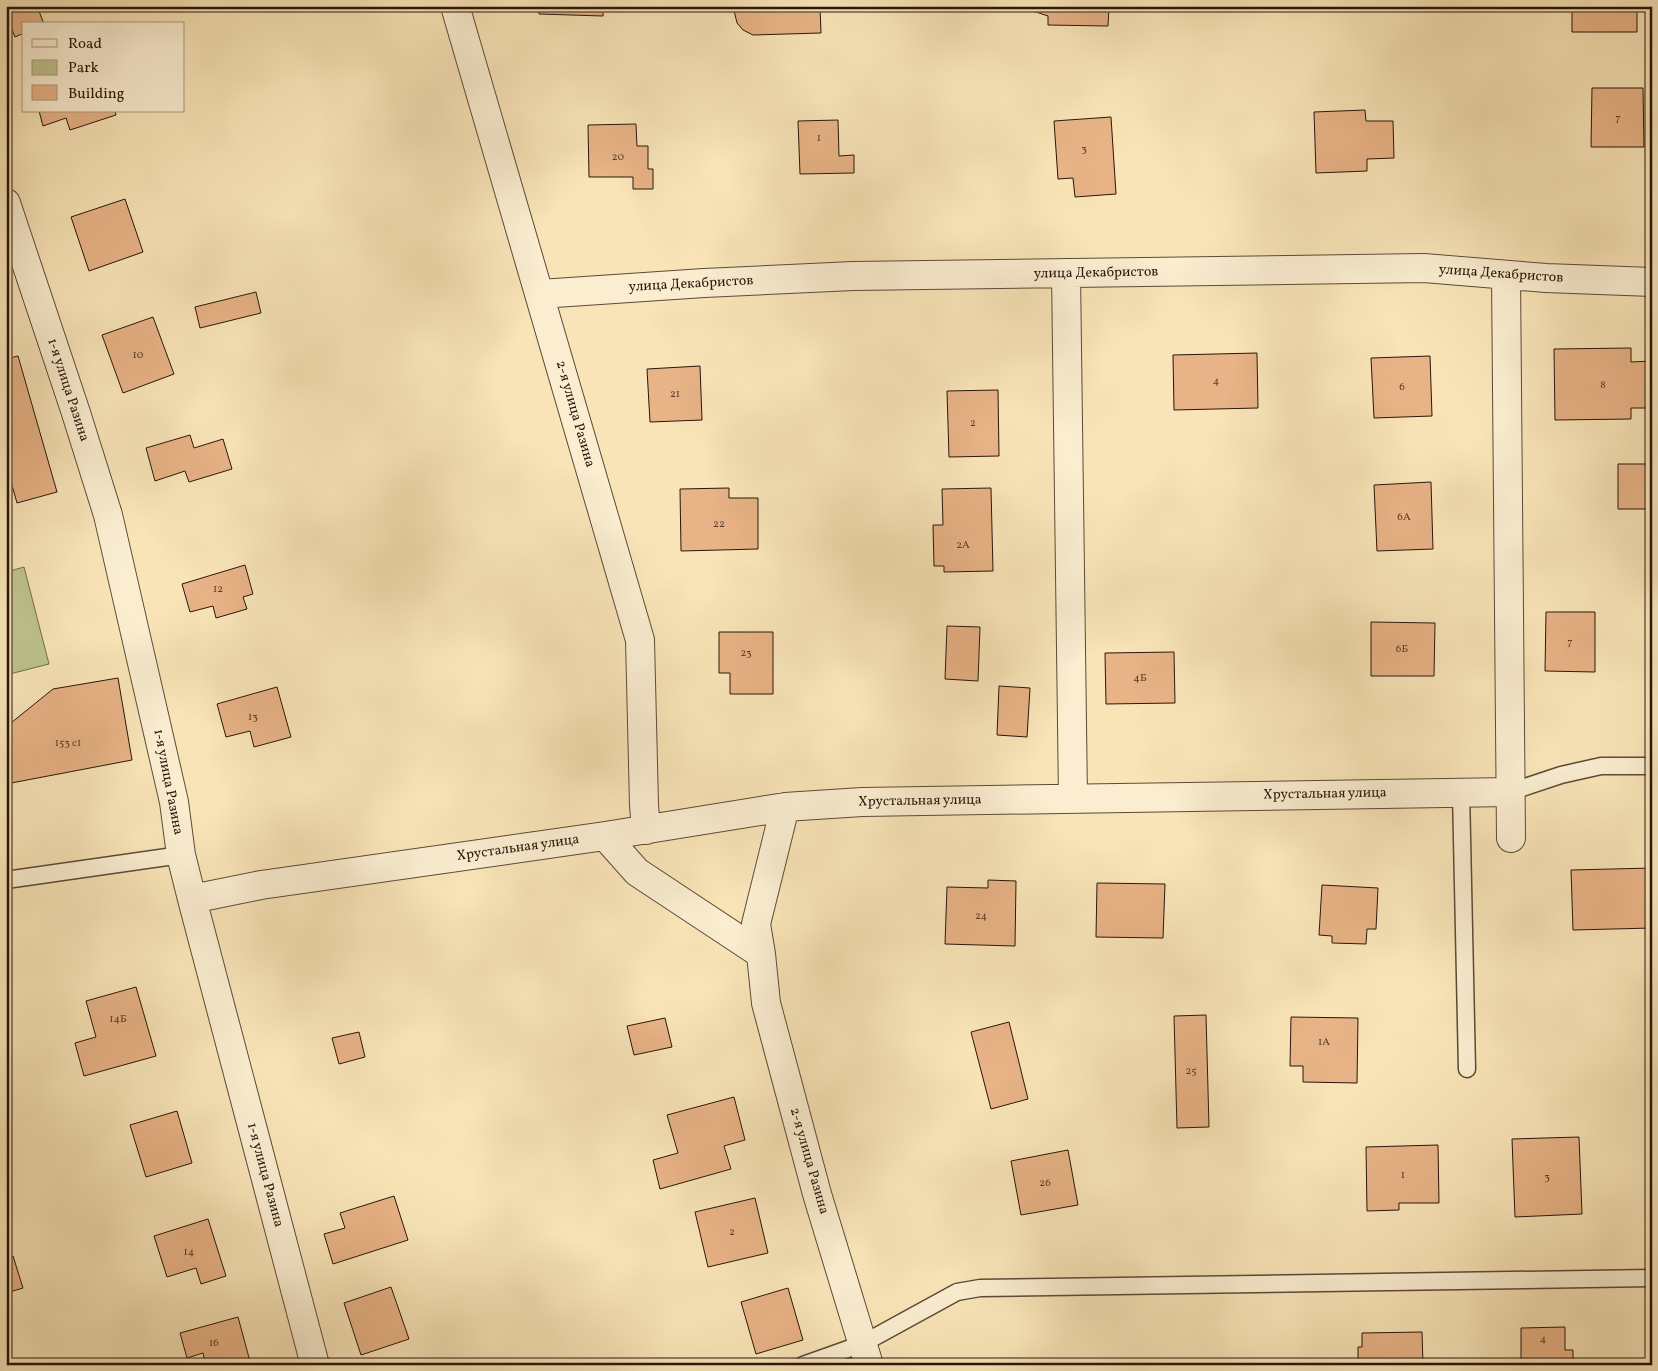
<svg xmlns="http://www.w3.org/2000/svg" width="1658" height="1371" font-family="Vollkorn,serif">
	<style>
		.green { fill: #bec48e; stroke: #736d4c }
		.building { fill: #e8b386; stroke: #28160b }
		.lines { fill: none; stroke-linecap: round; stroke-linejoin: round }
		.service-casing { stroke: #5c4a36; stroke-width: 19 }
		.minor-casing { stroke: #5c4a36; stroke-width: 30 }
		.service { stroke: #faedd0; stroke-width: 16 }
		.minor { stroke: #faedd0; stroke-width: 28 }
		.labels { text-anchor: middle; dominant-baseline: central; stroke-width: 4; stroke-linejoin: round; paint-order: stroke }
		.number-label { font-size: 11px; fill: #583d2a }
		.street-label { font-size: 14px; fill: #28160b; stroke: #faedd0 }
	</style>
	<rect width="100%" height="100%" fill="#f8e4b7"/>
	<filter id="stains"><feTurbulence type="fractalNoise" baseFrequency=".004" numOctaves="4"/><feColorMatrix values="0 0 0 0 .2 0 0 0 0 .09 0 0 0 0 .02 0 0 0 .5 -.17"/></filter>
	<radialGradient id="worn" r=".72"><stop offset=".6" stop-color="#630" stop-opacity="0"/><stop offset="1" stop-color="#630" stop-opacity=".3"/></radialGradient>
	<!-- green -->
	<path class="green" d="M 24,567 L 49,664 L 6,675 L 6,572 Z"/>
	<!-- building -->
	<path class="building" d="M 6,6 L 37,6 L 44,24 L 24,24 L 24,33 L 15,37 L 6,14 Z
		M 603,6 L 603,16 L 539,14 L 539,7 L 532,7 Z
		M 733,6 L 820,6 L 821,33 L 753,35 L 743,30 L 737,23 Z
		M 1032,6 L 1109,6 L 1108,26 L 1048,25 L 1048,16 L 1033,11 Z
		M 1572,6 L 1637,6 L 1637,32 L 1572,32 Z
		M 1592,88 L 1643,88 L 1644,147 L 1591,147 Z
		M 1365,110 L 1366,121 L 1393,121 L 1394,158 L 1367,159 L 1367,171 L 1316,173 L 1314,112 Z
		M 39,111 L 115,111 L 116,115 L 70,130 L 66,118 L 43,126 Z
		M 1111,117 L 1116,194 L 1075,197 L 1073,178 L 1058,179 L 1054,121 Z
		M 838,120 L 839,156 L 854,155 L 854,173 L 800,174 L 798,121 Z
		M 636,124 L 637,146 L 648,146 L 648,169 L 653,169 L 653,189 L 633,189 L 633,177 L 589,177 L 588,125 Z
		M 125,199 L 143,252 L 89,271 L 71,217 Z
		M 256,292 L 261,313 L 200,328 L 195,307 Z
		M 153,317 L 174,374 L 123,393 L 102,335 Z
		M 1631,348 L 1631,362 L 1652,361 L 1652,408 L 1631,408 L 1631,419 L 1555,420 L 1554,349 Z
		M 1257,353 L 1258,408 L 1174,410 L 1173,355 Z
		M 18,356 L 57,492 L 17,503 L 6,464 L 6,359 Z
		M 1430,356 L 1432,416 L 1374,418 L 1371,358 Z
		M 700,366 L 702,420 L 650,422 L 647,369 Z
		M 998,390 L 999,456 L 949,457 L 947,391 Z
		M 190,435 L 194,448 L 223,439 L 232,469 L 189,482 L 185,471 L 155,481 L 146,448 Z
		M 1618,464 L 1652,464 L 1652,509 L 1618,509 Z
		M 1431,482 L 1433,549 L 1377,551 L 1374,485 Z
		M 729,488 L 729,498 L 758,498 L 758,549 L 681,551 L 680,489 Z
		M 991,488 L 993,571 L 944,572 L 944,566 L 934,566 L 933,525 L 943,525 L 942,489 Z
		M 245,565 L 253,594 L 243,597 L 247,609 L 216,618 L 213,606 L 190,612 L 182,584 Z
		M 1546,612 L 1595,612 L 1595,672 L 1545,671 Z
		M 1371,622 L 1435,623 L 1434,676 L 1371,676 Z
		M 947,626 L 980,627 L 978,681 L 945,679 Z
		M 719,632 L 773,632 L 773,694 L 730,694 L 730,673 L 719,673 Z
		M 1174,652 L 1175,703 L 1106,704 L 1105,653 Z
		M 118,678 L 132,760 L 6,784 L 6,727 L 53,689 Z
		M 999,686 L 1030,688 L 1027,737 L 997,735 Z
		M 277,687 L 291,737 L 254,747 L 250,731 L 226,737 L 217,704 Z
		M 1652,868 L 1652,928 L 1573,930 L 1571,870 Z
		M 988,880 L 1016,881 L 1015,946 L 945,944 L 947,887 L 988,888 Z
		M 1097,883 L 1165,884 L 1163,938 L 1096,937 Z
		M 1322,885 L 1378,888 L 1376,929 L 1367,929 L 1366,944 L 1332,943 L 1332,936 L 1319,935 Z
		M 136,987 L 156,1056 L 84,1076 L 75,1043 L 96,1037 L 86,1001 Z
		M 1206,1015 L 1209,1127 L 1177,1128 L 1174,1016 Z
		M 1291,1017 L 1358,1018 L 1357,1083 L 1303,1082 L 1303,1066 L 1290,1066 Z
		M 665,1018 L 672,1047 L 634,1055 L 627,1026 Z
		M 1009,1022 L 1028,1099 L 991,1109 L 971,1032 Z
		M 359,1032 L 365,1057 L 339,1064 L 332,1038 Z
		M 734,1097 L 745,1140 L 724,1146 L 731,1169 L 660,1189 L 653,1160 L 678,1153 L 667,1115 Z
		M 177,1111 L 192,1163 L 146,1177 L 130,1125 Z
		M 1579,1137 L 1582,1214 L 1515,1217 L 1512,1139 Z
		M 1438,1145 L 1439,1203 L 1399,1203 L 1399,1210 L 1367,1211 L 1366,1147 Z
		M 1068,1150 L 1078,1205 L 1021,1215 L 1011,1161 Z
		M 394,1196 L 408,1240 L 333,1264 L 324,1234 L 345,1228 L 340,1213 Z
		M 755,1198 L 768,1253 L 708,1267 L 695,1212 Z
		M 208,1219 L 226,1276 L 201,1284 L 196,1268 L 167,1277 L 154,1236 Z
		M 13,1256 L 23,1288 L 6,1293 L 6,1258 Z
		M 391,1287 L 409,1339 L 361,1355 L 344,1303 Z
		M 788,1288 L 803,1340 L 756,1354 L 741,1302 Z
		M 238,1317 L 251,1365 L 206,1365 L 203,1353 L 187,1358 L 180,1333 Z
		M 1565,1327 L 1565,1350 L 1573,1350 L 1573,1365 L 1521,1365 L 1521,1328 Z
		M 1422,1332 L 1423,1365 L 1358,1365 L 1358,1347 L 1362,1347 L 1362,1333 Z"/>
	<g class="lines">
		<!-- service casing -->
		<g class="service-casing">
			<path id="service" d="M 1461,792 L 1467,1069
				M 1510,792 L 1561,775 L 1601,766 L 1652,766
				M 6,880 L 181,855
				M 803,1365 L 862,1344 L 957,1292 L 980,1288 L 1652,1278"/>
		</g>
		<!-- minor casing -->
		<g class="minor-casing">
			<path id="minor" d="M 455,6 L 640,640 L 644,805 L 646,830
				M 6,203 L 76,413 L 108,515 L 174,802 L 181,855 L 192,899 L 315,1365
				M 1066,273 L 1073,798
				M 1506,275 L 1511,838
				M 540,294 L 704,283 L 853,276 L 1424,268 L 1546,278 L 1652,282
				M 785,807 L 756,924 L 761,954 L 766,1003 L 817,1194 L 869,1365
				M 605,836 L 637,872 L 761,954
				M 192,899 L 261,885 L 605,836 L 785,807 L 862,802 L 1510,792"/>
		</g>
		<!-- service -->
		<use href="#service" class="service"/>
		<!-- minor -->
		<use href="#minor" class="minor"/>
	</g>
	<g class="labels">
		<!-- number labels -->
		<g class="number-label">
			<text x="1618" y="118">7</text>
			<text x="819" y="138">1</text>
			<text x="1084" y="149">3</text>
			<text x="618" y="157">20</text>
			<text x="138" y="355">10</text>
			<text x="1216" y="381">4</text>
			<text x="1603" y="385">8</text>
			<text x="1402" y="387">6</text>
			<text x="675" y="394">21</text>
			<text x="973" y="423">2</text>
			<text x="1404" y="517">6А</text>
			<text x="719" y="524">22</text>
			<text x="963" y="545">2А</text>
			<text x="218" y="589">12</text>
			<text x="1570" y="642">7</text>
			<text x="1402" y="649">6Б</text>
			<text x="746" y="653">23</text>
			<text x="1140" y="678">4Б</text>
			<text x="253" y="717">13</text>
			<text x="68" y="743">153 с1</text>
			<text x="981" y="916">24</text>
			<text x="118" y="1019">14Б</text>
			<text x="1324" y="1042">1А</text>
			<text x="1191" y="1071">25</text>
			<text x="1403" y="1175">1</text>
			<text x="1547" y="1177">3</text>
			<text x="1045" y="1183">26</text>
			<text x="732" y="1232">2</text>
			<text x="189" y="1252">14</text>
			<text x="1543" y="1339">4</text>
			<text x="214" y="1343">16</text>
		</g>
		<!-- street labels -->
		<g class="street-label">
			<text transform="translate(1096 273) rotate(-1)">улица Декабристов</text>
			<text transform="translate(1501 274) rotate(4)">улица Декабристов</text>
			<text transform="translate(691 284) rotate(-3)">улица Декабристов</text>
			<text transform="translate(68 390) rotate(72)">1-я улица Разина</text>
			<text transform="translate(575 414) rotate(74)">2-я улица Разина</text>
			<text transform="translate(168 782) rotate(79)">1-я улица Разина</text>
			<text transform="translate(1325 794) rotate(-1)">Хрустальная улица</text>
			<text transform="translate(920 801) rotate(-1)">Хрустальная улица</text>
			<text transform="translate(518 848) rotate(-8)">Хрустальная улица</text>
			<text transform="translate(809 1161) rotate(74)">2-я улица Разина</text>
			<text transform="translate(265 1175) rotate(75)">1-я улица Разина</text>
		</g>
	</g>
	<!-- margin -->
	<rect width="1658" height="1371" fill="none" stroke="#f8e4b7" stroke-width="25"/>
	<rect x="8" y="8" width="1643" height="1356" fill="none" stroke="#28160b" stroke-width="2.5"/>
	<rect x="12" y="12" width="1633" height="1346" fill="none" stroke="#28160b"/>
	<!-- legend -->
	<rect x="22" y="22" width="162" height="90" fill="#faedd0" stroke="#a69781"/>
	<rect x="32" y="39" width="25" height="8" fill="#faedd0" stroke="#a69781"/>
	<text x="68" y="48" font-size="15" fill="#28160b">Road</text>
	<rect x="32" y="60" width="25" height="15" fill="#bec48e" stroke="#a69781"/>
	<text x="68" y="72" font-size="15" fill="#28160b">Park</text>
	<rect x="32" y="85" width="25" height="15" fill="#e8b386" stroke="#a69781"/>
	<text x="68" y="98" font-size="15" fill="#28160b">Building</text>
	<rect width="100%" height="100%" filter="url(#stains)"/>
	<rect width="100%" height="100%" fill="url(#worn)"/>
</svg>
